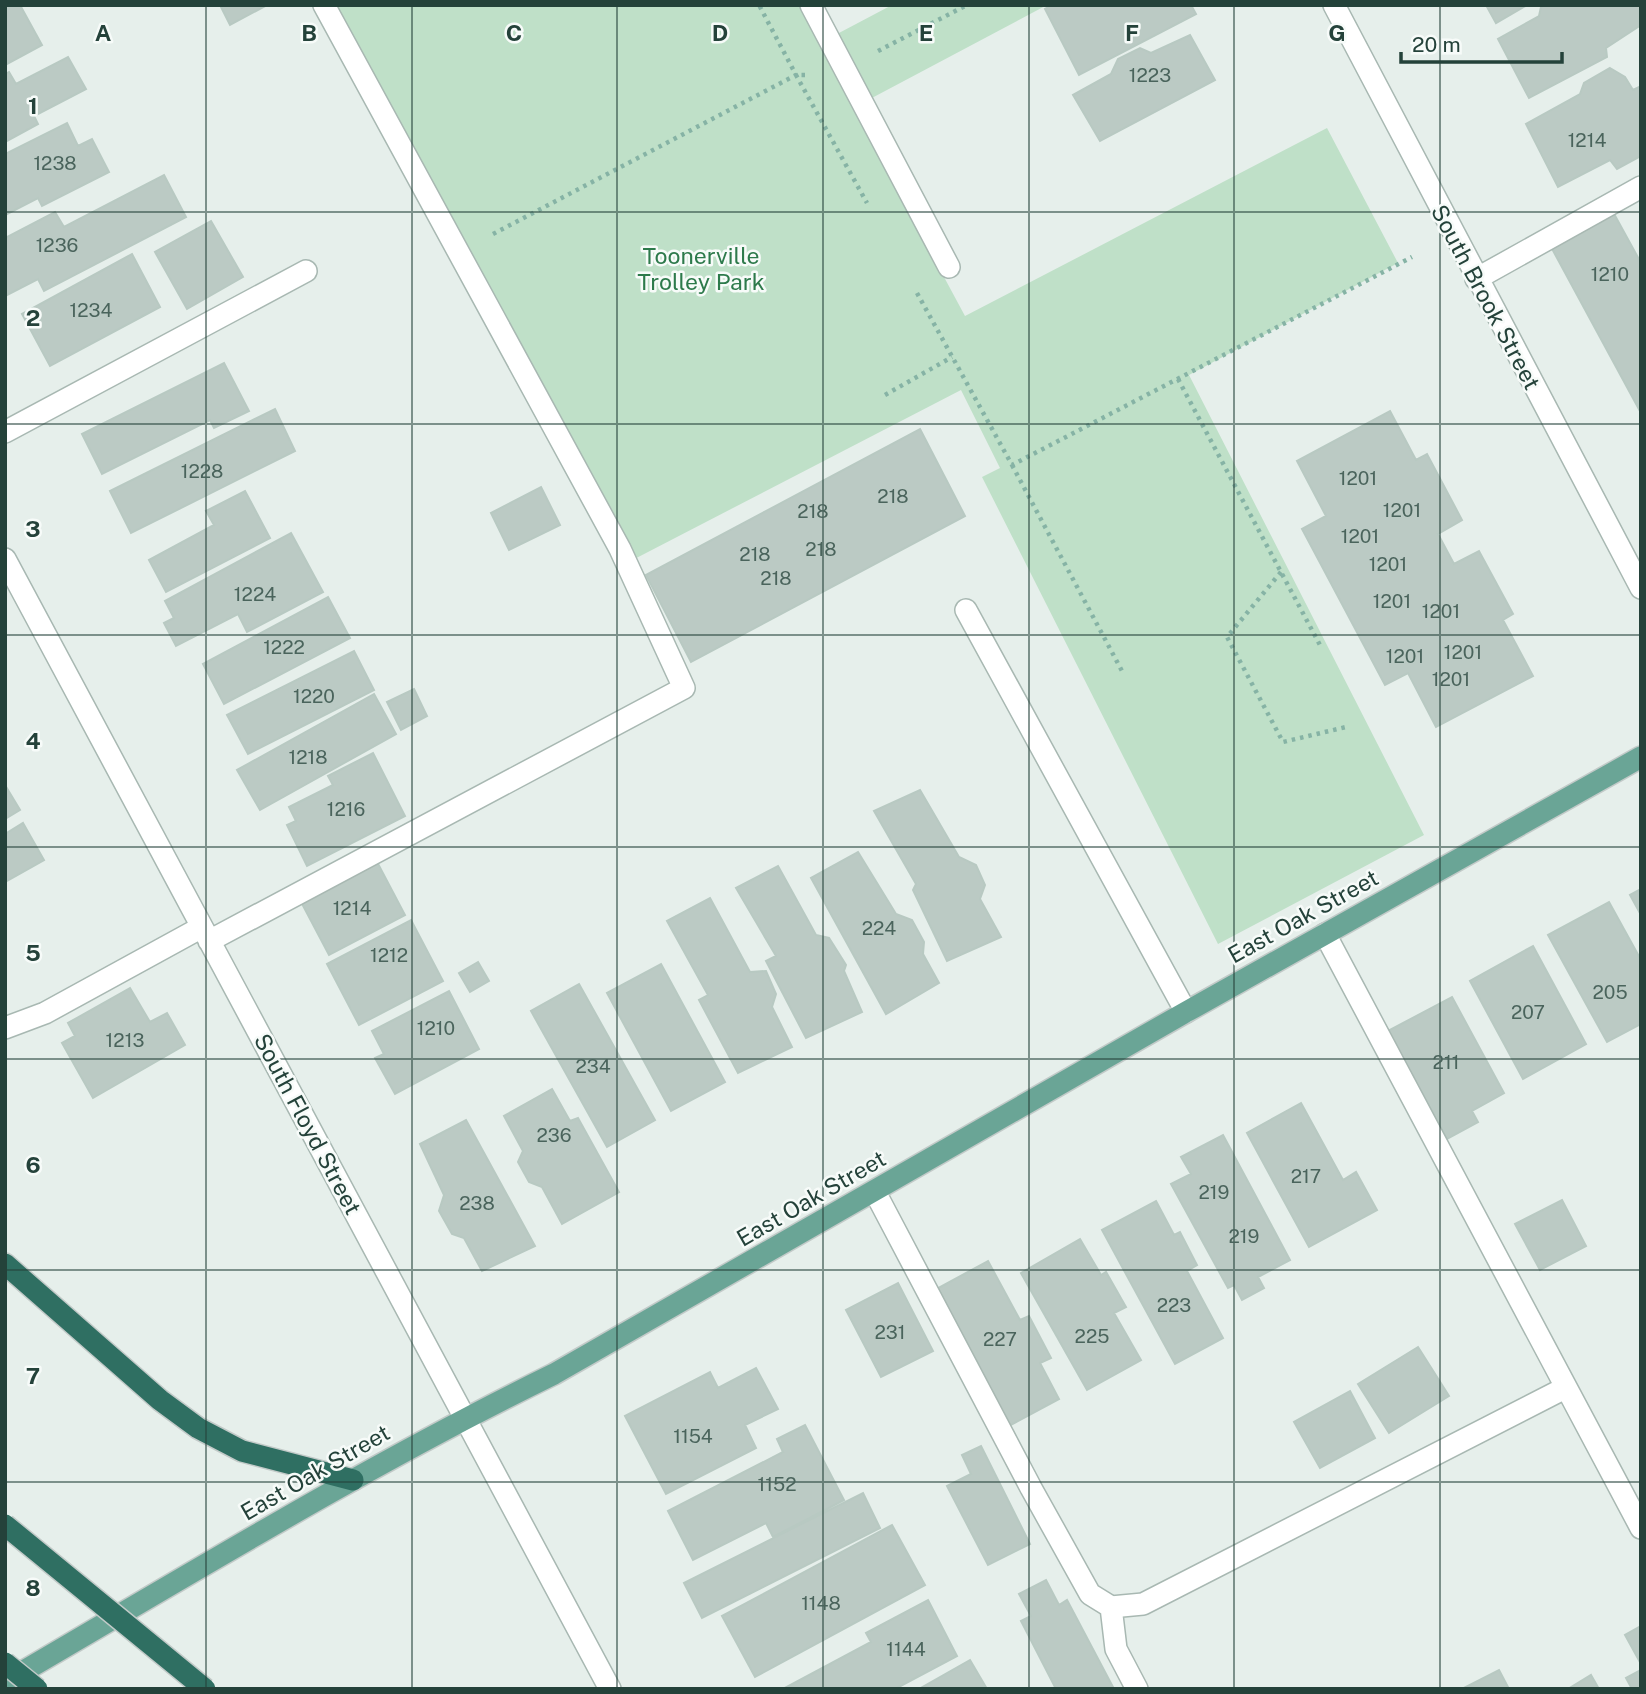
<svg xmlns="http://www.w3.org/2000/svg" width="1646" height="1694" font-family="'Public Sans',sans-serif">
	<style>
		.green { fill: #bfe0c8 }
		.building { fill: #bbcac4; stroke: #b8c9c2; stroke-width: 2 }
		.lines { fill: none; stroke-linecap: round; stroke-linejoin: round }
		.minor-casing { stroke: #a8b8b2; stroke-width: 24 }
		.major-casing { stroke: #c2cac8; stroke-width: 24 }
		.highway-casing { stroke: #c2cac8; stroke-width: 24 }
		.path { stroke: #86b3a5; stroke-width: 4.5; stroke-dasharray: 3.5 5; stroke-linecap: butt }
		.minor { stroke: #fff; stroke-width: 21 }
		.major { stroke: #6aa596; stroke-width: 21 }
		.highway { stroke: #2f6f62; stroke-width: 21 }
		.highway-bridge-casing { stroke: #c2cac8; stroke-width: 24; stroke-linecap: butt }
		.highway-bridge { stroke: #2f6f62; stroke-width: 21 }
		.grid { fill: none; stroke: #24423a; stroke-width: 2; stroke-opacity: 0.55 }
		.labels { text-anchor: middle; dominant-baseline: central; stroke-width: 5; stroke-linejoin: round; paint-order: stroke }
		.number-label { font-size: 19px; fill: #4a645c }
		.park-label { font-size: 23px; fill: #2d7a4b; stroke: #f7fbf9 }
		.street-label { font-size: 23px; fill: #24423a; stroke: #f7fbf9 }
		.grid-label { font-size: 23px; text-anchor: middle; font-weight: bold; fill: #24423a; stroke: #f7fbf9; stroke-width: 5; stroke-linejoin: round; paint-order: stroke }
	</style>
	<rect width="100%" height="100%" fill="#e6efeb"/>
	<!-- green -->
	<path class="green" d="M 331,5 L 799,5 L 820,43 L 892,5 L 1047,5 L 853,108 L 965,316 L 1327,128 L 1398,263 L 1189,375 L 1424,835 L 1218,944 L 982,477 L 1000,468 L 961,390 L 619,567 Z"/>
	<!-- building -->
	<path class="building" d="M 5,5 L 20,5 L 42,45 L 5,65 Z
		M 220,5 L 267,5 L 230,25 Z
		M 1052,5 L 1191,5 L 1196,14 L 1079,75 L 1045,9 Z
		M 1486,5 L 1527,5 L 1496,23 Z
		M 1545,5 L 1641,5 L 1641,25 L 1606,48 L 1607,57 L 1529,98 L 1498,39 L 1539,16 L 1541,7 Z
		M 1190,35 L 1215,80 L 1100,141 L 1073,95 L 1111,74 L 1118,59 L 1140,48 L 1151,53 Z
		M 68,57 L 86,89 L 34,116 L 38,124 L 5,142 L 5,74 L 9,72 L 16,84 Z
		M 1610,68 L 1625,77 L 1633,90 L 1641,86 L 1641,156 L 1617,169 L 1610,160 L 1558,187 L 1526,124 L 1580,94 L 1584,83 Z
		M 67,123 L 78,146 L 92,139 L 109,172 L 42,206 L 38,198 L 5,215 L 5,154 Z
		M 164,175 L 186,217 L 44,291 L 38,279 L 5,296 L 5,238 L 55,212 L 64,227 Z
		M 1613,212 L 1641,263 L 1641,413 L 1550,245 Z
		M 211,221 L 243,277 L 187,309 L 155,252 Z
		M 132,254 L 160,307 L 50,366 L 22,314 Z
		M 224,363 L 249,411 L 214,428 L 210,420 L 102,474 L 82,434 Z
		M 275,409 L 295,451 L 131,533 L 110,491 Z
		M 1390,411 L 1416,460 L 1427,454 L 1462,520 L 1438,534 L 1454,564 L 1479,551 L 1513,614 L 1503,620 L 1533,676 L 1436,727 L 1408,673 L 1385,685 L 1302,529 L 1326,516 L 1297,461 Z
		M 920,429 L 965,516 L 691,662 L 646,575 Z
		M 541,487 L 560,525 L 509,550 L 491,513 Z
		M 245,491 L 270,538 L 166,592 L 149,560 L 214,525 L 206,511 Z
		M 291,533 L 323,592 L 247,632 L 238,614 L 176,646 L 164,623 L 174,618 L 165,601 Z
		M 328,597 L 350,638 L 224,704 L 203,664 Z
		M 354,651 L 374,690 L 248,754 L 227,715 Z
		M 414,689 L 427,716 L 401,730 L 387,702 Z
		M 374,694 L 396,734 L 260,810 L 237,770 Z
		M 373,753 L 405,816 L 307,866 L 287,825 L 296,821 L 289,807 L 333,785 L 328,776 Z
		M 5,785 L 20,810 L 5,819 Z
		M 920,790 L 959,857 L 976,865 L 985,885 L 980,899 L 1001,937 L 947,961 L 913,890 L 916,884 L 874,811 Z
		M 23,823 L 44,860 L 5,882 L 5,834 Z
		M 858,852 L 896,914 L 912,920 L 924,942 L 923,954 L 939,983 L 886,1014 L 811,878 Z
		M 376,860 L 405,915 L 329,955 L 300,900 Z
		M 778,866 L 816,935 L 829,938 L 846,965 L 844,971 L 862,1012 L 806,1038 L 766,961 L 776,956 L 736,888 Z
		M 1641,889 L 1641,915 L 1630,895 Z
		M 710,898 L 750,972 L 766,971 L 776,994 L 772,1007 L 792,1047 L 738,1073 L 699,1000 L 708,995 L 667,921 Z
		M 1609,902 L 1641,960 L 1641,1024 L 1607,1042 L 1548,935 Z
		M 411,920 L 443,981 L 359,1025 L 327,964 Z
		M 1533,946 L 1586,1044 L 1523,1079 L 1470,981 Z
		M 478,962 L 489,981 L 470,992 L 459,973 Z
		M 661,964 L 725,1082 L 671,1111 L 607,993 Z
		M 579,984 L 655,1120 L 607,1147 L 531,1011 Z
		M 130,988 L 150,1022 L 167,1013 L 185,1045 L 93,1098 L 62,1043 L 75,1036 L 68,1023 Z
		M 449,991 L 479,1049 L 395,1094 L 375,1058 L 384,1054 L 372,1031 Z
		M 1452,997 L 1504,1093 L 1472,1111 L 1478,1122 L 1447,1139 L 1388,1031 Z
		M 552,1089 L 570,1121 L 578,1118 L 619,1192 L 562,1224 L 542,1187 L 529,1182 L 518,1162 L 523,1151 L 504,1116 Z
		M 1301,1103 L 1343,1180 L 1356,1172 L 1377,1210 L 1309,1247 L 1247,1133 Z
		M 466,1120 L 535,1246 L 482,1271 L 464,1238 L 452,1234 L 439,1211 L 444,1195 L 420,1144 Z
		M 1223,1135 L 1290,1260 L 1258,1277 L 1264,1288 L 1242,1300 L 1234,1285 L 1228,1288 L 1171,1184 L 1191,1174 L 1181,1157 Z
		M 1562,1200 L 1586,1246 L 1540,1270 L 1515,1224 Z
		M 1156,1201 L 1174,1235 L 1180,1232 L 1197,1265 L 1187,1271 L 1223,1338 L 1175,1364 L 1102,1230 Z
		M 1080,1239 L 1101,1275 L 1106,1272 L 1126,1307 L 1114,1313 L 1141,1360 L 1087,1390 L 1021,1273 Z
		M 988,1261 L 1020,1320 L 1029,1316 L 1051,1358 L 1040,1363 L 1059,1399 L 1007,1427 L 933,1291 Z
		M 898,1283 L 933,1351 L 881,1377 L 846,1310 Z
		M 1418,1347 L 1449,1396 L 1389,1433 L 1358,1384 Z
		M 756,1368 L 778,1409 L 745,1425 L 756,1448 L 666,1494 L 625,1416 L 710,1372 L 718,1388 Z
		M 1350,1391 L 1375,1438 L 1320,1468 L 1294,1422 Z
		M 805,1425 L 844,1500 L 773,1537 L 766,1523 L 693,1560 L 668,1511 L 783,1452 L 777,1439 Z
		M 981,1446 L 1030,1544 L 988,1565 L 947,1486 L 971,1474 L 962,1455 Z
		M 863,1493 L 880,1528 L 702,1618 L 684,1583 Z
		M 892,1525 L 925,1585 L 755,1677 L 722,1616 Z
		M 1046,1580 L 1059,1605 L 1067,1600 L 1114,1689 L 1056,1689 L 1021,1621 L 1031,1616 L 1019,1594 Z
		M 928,1600 L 957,1656 L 895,1689 L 783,1689 L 871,1642 L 866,1633 Z
		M 1641,1626 L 1641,1664 L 1625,1635 Z
		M 970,1660 L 987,1689 L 919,1689 Z
		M 1499,1670 L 1509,1689 L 1462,1689 Z
		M 1641,1670 L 1641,1689 L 1632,1689 L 1626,1678 Z
		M 1591,1675 L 1599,1689 L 1568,1689 Z"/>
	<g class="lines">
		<!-- minor casing -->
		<g class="minor-casing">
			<path id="minor" d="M 811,5 L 949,267
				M 1334,5 L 1641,588
				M 1476,279 L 1641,187
				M 5,432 L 306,271
				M 5,559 L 610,1689
				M 966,610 L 1186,1012
				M 1325,934 L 1641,1528
				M 209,941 L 684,688 L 620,549 L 324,5
				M 5,1028 L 45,1013 L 202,927
				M 875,1192 L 1031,1488 L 1090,1594 L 1111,1607 L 1143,1604 L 1565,1388
				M 1111,1607 L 1116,1649 L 1137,1689"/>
		</g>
		<!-- major casing -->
		<g class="major-casing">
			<path id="major" d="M 5,1682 C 187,1576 366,1466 554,1374 L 1186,1012 L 1641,757"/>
		</g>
		<!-- highway casing -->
		<g class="highway-casing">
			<path id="highway" d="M 5,1264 L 160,1400 L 198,1428 L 242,1451 L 353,1480"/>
		</g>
		<!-- path -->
		<path class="path" d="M 878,51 L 967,5
			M 805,75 L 796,75 L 867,203
			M 493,234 L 796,75 L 759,5
			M 917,293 L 1012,465 L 1412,257
			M 1178,379 L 1321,647
			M 885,395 L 952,357
			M 1012,465 L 1122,671
			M 1281,572 L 1227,637 L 1283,742 L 1346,727"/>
		<!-- minor -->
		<use href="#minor" class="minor"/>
		<!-- major -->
		<use href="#major" class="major"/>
		<!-- highway -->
		<use href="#highway" class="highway"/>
		<!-- highway-bridge casing -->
		<g class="highway-bridge-casing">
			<path id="highway-bridge" d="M 5,1525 L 205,1689
				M 5,1663 L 37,1689"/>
		</g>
		<!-- highway-bridge -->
		<use href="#highway-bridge" class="highway-bridge"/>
	</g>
	<!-- grid -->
	<path class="grid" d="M 206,5 L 206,1689M 412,5 L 412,1689M 617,5 L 617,1689M 823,5 L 823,1689M 1029,5 L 1029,1689M 1234,5 L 1234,1689M 1440,5 L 1440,1689M 5,212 L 1641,212M 5,424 L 1641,424M 5,635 L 1641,635M 5,847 L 1641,847M 5,1059 L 1641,1059M 5,1270 L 1641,1270M 5,1482 L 1641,1482"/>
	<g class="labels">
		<!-- number labels -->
		<g class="number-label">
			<text x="1150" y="75">1223</text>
			<text x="1587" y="140">1214</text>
			<text x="55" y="163">1238</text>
			<text x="57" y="245">1236</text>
			<text x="1610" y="274">1210</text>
			<text x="91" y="310">1234</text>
			<text x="202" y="471">1228</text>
			<text x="1358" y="478">1201</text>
			<text x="893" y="496">218</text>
			<text x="1402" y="510">1201</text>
			<text x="813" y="511">218</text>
			<text x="1360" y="536">1201</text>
			<text x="821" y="549">218</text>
			<text x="755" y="554">218</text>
			<text x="1388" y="564">1201</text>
			<text x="776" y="578">218</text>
			<text x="255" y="594">1224</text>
			<text x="1392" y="601">1201</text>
			<text x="1441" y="611">1201</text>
			<text x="284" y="647">1222</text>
			<text x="1463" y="652">1201</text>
			<text x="1405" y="656">1201</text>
			<text x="1451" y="679">1201</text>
			<text x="314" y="696">1220</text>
			<text x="308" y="757">1218</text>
			<text x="346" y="809">1216</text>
			<text x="352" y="908">1214</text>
			<text x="879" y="928">224</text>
			<text x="389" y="955">1212</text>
			<text x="1610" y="992">205</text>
			<text x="1528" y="1012">207</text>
			<text x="436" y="1028">1210</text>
			<text x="125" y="1040">1213</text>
			<text x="1446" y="1062">211</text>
			<text x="593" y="1066">234</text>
			<text x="554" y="1135">236</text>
			<text x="1306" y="1176">217</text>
			<text x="1214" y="1192">219</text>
			<text x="477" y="1203">238</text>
			<text x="1244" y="1236">219</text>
			<text x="1174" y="1305">223</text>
			<text x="890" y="1332">231</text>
			<text x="1092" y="1336">225</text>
			<text x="1000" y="1339">227</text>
			<text x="693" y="1436">1154</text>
			<text x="777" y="1484">1152</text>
			<text x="821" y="1603">1148</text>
			<text x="906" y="1649">1144</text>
		</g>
		<!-- park labels -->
		<g class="park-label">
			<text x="701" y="255">Toonerville<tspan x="701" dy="26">Trolley Park</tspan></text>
		</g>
		<!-- street labels -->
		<g class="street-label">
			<text transform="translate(1486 297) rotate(62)">South Brook Street</text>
			<text transform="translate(1303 916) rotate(-29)">East Oak Street</text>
			<text transform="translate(308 1124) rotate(62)">South Floyd Street</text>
			<text transform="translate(811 1198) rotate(-30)">East Oak Street</text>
			<text transform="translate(315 1472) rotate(-30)">East Oak Street</text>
		</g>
	</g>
	<g class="grid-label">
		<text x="103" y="41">A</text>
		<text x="309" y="41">B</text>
		<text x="514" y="41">C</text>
		<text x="720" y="41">D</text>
		<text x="926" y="41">E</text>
		<text x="1132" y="41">F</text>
		<text x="1337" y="41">G</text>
		<text x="33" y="114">1</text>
		<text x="33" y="326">2</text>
		<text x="33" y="537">3</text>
		<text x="33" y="749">4</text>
		<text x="33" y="961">5</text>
		<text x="33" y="1173">6</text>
		<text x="33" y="1384">7</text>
		<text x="33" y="1596">8</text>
	</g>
	<!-- border -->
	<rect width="1646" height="1694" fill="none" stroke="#24423a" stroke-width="14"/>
	<!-- scale -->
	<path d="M1401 52v10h161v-10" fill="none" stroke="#24423a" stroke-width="3.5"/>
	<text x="1412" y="52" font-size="21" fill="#24423a" stroke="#f7fbf9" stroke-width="5" paint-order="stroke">20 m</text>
</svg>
